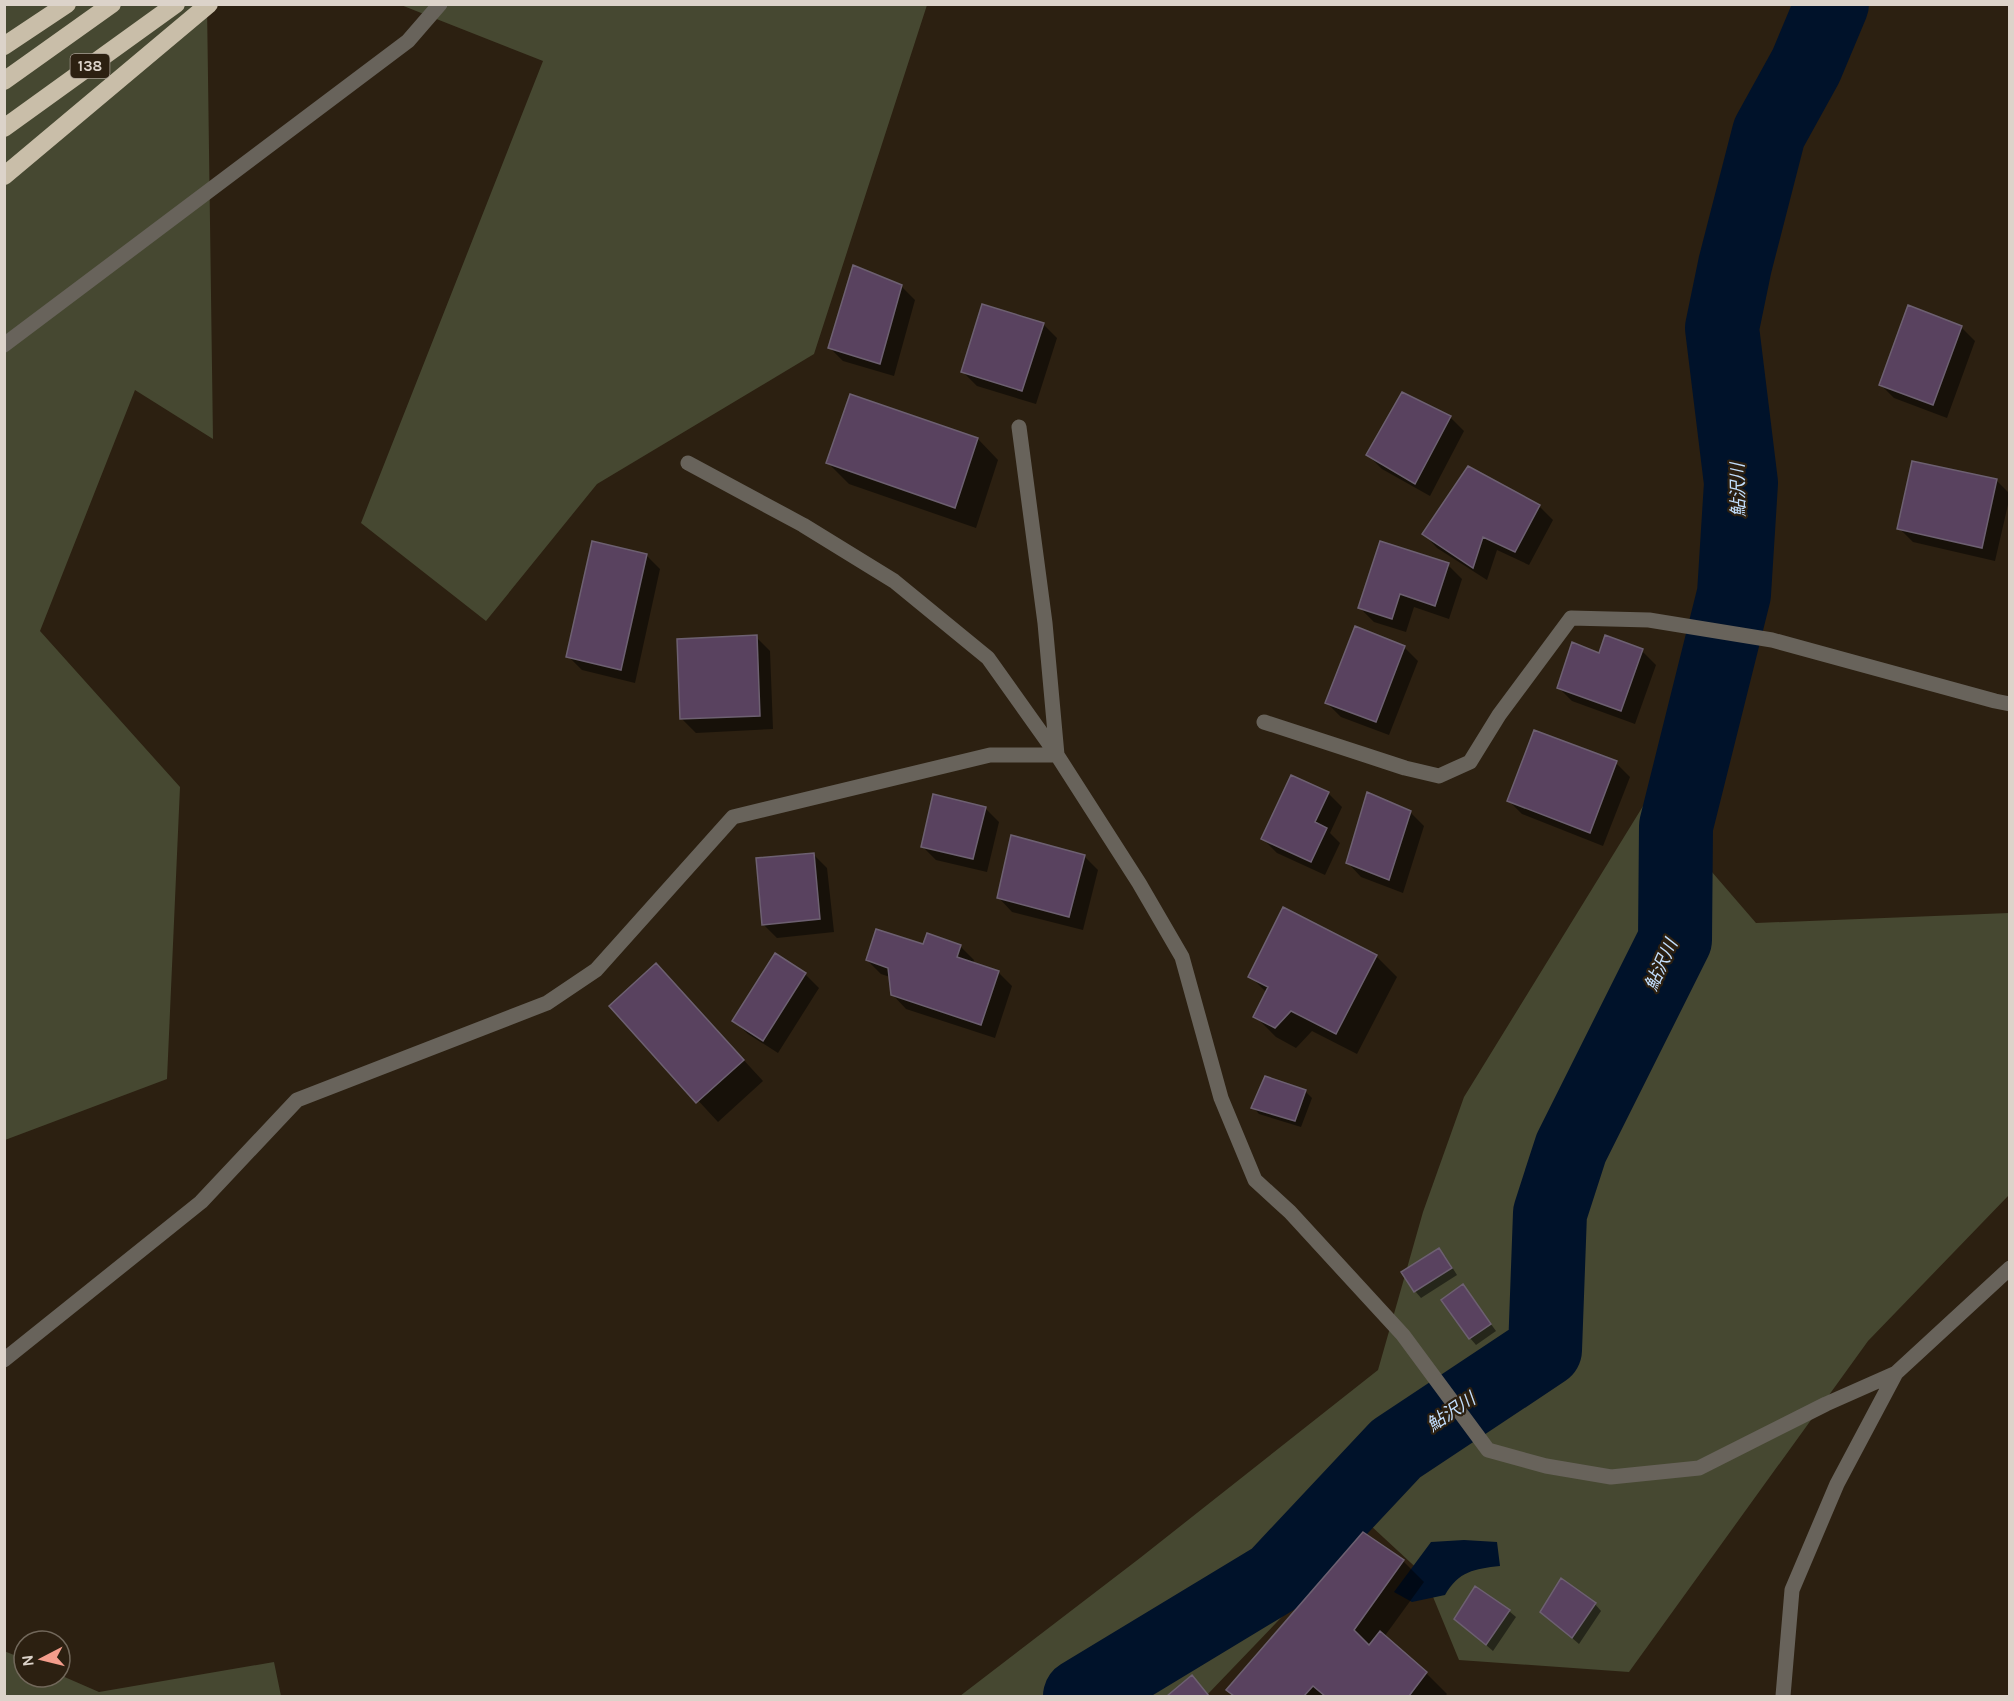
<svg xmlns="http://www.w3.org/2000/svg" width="2014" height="1701" font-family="Karla,'Noto Sans JP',sans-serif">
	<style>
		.green { fill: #464831 }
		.water { fill: #00122a }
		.shadow { fill: #0007 }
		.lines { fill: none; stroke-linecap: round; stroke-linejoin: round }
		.river { stroke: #00122a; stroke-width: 74 }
		.building { fill: #59425f; stroke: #6d6071; stroke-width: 1.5 }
		.minor { stroke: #68635b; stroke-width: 15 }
		.highway { stroke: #c9bea9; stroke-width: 18 }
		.labels { text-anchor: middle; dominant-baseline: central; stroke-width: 4.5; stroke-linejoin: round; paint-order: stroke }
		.shield { fill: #2c2011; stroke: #a79d92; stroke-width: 1.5 }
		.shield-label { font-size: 15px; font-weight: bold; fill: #dcd3ca }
		.water-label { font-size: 18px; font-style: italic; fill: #c2defd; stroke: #2c2011 }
	</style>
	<rect width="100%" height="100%" fill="#2c2011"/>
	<!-- green -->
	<path class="green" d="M 402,4 L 927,5 L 814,354 L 597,484 L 486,621 L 361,523 L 543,61 L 401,5 Z
		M 5,5 L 207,5 L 213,439 L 135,390 L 40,631 L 180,787 L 167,1079 L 5,1140 Z
		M 1648,798 L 1756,923 L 2009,913 L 2009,1195 L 1868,1341 L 1629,1672 L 1459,1660 L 1424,1575 L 1370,1525 L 1206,1696 L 960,1696 L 1140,1558 L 1378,1370 L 1423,1212 L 1464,1097 Z
		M 4,1651 L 24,1659 L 24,1677 L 60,1677 L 60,1675 L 99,1692 L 274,1662 L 281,1696 L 5,1696 Z"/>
	<!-- water -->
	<path class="water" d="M 1464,1540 L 1497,1542 L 1500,1566 C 1474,1569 1459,1571 1445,1595 L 1412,1602 L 1394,1592 L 1431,1542 Z"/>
	<!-- shadow -->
	<path class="shadow" d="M 901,286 L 915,300 L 894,376 L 843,361 L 829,347 Z
		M 1043,324 L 1057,338 L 1036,404 L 977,386 L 963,372 Z
		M 1961,327 L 1975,341 L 1947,418 L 1894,398 L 1880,384 Z
		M 1450,417 L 1464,431 L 1430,496 L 1382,469 L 1368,455 Z
		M 978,439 L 998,460 L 976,528 L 849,484 L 828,463 Z
		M 1996,480 L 2010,494 L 2010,496 L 1995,561 L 1913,542 L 1899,528 Z
		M 1539,506 L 1553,520 L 1529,565 L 1497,550 L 1487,580 L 1437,548 L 1424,534 Z
		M 1381,543 L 1448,565 L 1462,579 L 1449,619 L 1414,607 L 1406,632 L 1374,622 L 1360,608 Z
		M 646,555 L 660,569 L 635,683 L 582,670 L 568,656 Z
		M 756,637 L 770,651 L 773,729 L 696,733 L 682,719 Z
		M 1404,647 L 1418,661 L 1389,735 L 1341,717 L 1327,703 Z
		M 1642,651 L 1656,665 L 1635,724 L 1572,701 L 1558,687 L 1600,654 Z
		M 1616,763 L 1630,777 L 1603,846 L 1522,814 L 1509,801 Z
		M 1328,793 L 1342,807 L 1330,833 L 1340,843 L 1325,875 L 1277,853 L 1263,839 Z
		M 985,808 L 999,822 L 987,872 L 936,860 L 922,846 Z
		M 1410,812 L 1424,826 L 1403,893 L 1361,877 L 1348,863 Z
		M 813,854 L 827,868 L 834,932 L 777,938 L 763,924 Z
		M 1084,856 L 1098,870 L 1083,930 L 1012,912 L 999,898 Z
		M 924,946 L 960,946 L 974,960 L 973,964 L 998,972 L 1012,986 L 995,1038 L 906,1009 L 892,994 L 890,977 L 881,974 L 867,960 Z
		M 775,955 L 805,974 L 819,988 L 778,1053 L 748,1034 L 734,1021 Z
		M 1376,956 L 1397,977 L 1357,1054 L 1312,1031 L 1296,1048 L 1276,1037 L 1255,1016 L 1267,993 L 1250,976 Z
		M 656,965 L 763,1081 L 718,1122 L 611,1006 Z
		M 1305,1091 L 1312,1098 L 1301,1127 L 1259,1114 L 1253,1107 Z
		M 1438,1250 L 1445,1256 L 1457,1275 L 1421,1298 L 1415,1291 Z
		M 1463,1286 L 1496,1331 L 1476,1345 L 1470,1338 Z
		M 1403,1561 L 1424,1582 L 1384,1637 L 1426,1673 L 1447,1694 L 1445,1696 L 1235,1696 L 1228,1690 Z
		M 1595,1604 L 1601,1611 L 1579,1644 L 1549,1618 Z
		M 1509,1611 L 1516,1617 L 1493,1651 L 1463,1625 Z
		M 1192,1677 L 1209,1696 L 1169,1696 Z"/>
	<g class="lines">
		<!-- river -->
		<path class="river" d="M 1080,1696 L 1275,1578 L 1396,1449 L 1545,1350 L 1550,1213 L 1571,1148 L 1675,940 L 1676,826 L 1734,594 L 1741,483 L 1722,328 L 1735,265 L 1769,133 L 1806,66 L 1832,4"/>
	</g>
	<!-- building -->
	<path class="building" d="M 853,265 L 902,285 L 880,364 L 828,348 Z
		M 982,304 L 1044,323 L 1022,391 L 961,372 Z
		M 1908,305 L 1962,326 L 1933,405 L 1879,385 Z
		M 1402,392 L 1451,416 L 1415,484 L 1366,455 Z
		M 850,394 L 978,438 L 955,508 L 826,463 Z
		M 1912,461 L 1997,479 L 1982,548 L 1897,529 Z
		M 1468,466 L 1540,505 L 1515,552 L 1483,537 L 1473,568 L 1422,534 Z
		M 592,541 L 647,554 L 621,670 L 566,657 Z
		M 1380,541 L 1449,563 L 1435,606 L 1400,594 L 1392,619 L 1358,608 Z
		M 1355,626 L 1405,646 L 1376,722 L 1325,703 Z
		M 757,635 L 760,716 L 680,719 L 677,639 Z
		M 1605,635 L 1643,649 L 1621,711 L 1557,688 L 1572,642 L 1599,653 Z
		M 1534,730 L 1617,761 L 1590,833 L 1507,801 Z
		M 1291,775 L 1329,792 L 1315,822 L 1327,828 L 1311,862 L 1261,839 Z
		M 1367,792 L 1411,811 L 1389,880 L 1346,863 Z
		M 933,794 L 986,807 L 973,859 L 921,847 Z
		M 1011,835 L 1085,855 L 1069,917 L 997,898 Z
		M 814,853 L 820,919 L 762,925 L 756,858 Z
		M 1283,907 L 1377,955 L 1336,1034 L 1291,1011 L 1275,1028 L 1253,1017 L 1268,987 L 1248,977 Z
		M 876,929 L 923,944 L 927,933 L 961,945 L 957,957 L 999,971 L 981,1025 L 891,995 L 888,968 L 866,960 Z
		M 775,953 L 806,973 L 763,1041 L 732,1021 Z
		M 656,963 L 744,1060 L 696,1103 L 609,1006 Z
		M 1265,1076 L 1306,1090 L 1295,1121 L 1251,1108 Z
		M 1439,1248 L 1452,1268 L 1414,1292 L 1401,1272 Z
		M 1463,1284 L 1491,1324 L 1469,1339 L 1441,1300 Z
		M 1363,1532 L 1404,1560 L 1354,1630 L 1369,1645 L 1380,1631 L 1427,1672 L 1409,1696 L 1325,1696 L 1313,1686 L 1304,1696 L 1234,1696 L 1226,1690 Z
		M 1561,1578 L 1596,1603 L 1572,1638 L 1540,1612 Z
		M 1475,1586 L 1510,1610 L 1486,1645 L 1454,1619 Z
		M 1192,1675 L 1209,1696 L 1167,1696 Z"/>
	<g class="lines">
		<!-- minor -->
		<path class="minor" d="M 4,345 L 408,41 L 440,4
			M 1019,427 L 1045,623 L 1057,755
			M 688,463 L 803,525 L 894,581 L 988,658 L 1057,755
			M 1264,722 L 1405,768 L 1439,776 L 1470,762 L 1499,715 L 1571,618 L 1649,620 L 1772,640 L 1995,701 L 2010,704
			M 4,1360 L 201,1202 L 297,1100 L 547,1003 L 596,970 L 733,817 L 990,755 L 1057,755 L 1139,883 L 1182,957 L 1221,1098 L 1255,1180 L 1290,1212 L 1403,1335 L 1488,1450 L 1546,1466 L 1611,1477 L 1699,1468 L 1826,1404 L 1896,1373
			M 1783,1696 L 1792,1590 L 1837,1484 L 1896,1373 L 2010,1268"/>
		<!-- highway -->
		<path class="highway" d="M 4,46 L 67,4
			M 4,81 L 112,4
			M 4,128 L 176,4
			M 4,176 L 209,4"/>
	</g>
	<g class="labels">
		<!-- shield labels -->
		<rect class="shield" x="70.5" y="54" width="39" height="24" rx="4.5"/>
		<g class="shield-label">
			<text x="90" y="66">138</text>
		</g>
		<!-- water labels -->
		<g class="water-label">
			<text transform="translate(1738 490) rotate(-91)">鮎沢川</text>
			<text transform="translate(1661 965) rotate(-66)">鮎沢川</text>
			<text transform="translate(1451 1412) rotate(-34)">鮎沢川</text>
		</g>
	</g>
	<!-- border -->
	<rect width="2014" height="1701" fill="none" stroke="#dcd3ca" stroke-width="12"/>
	<!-- north arrow -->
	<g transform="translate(42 1659) rotate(263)"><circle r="28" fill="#2c2011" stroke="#72685b" stroke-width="1.5"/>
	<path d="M0-4.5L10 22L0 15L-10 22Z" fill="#f49d8c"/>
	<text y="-9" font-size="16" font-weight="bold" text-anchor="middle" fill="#dcd3ca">N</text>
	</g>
</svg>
